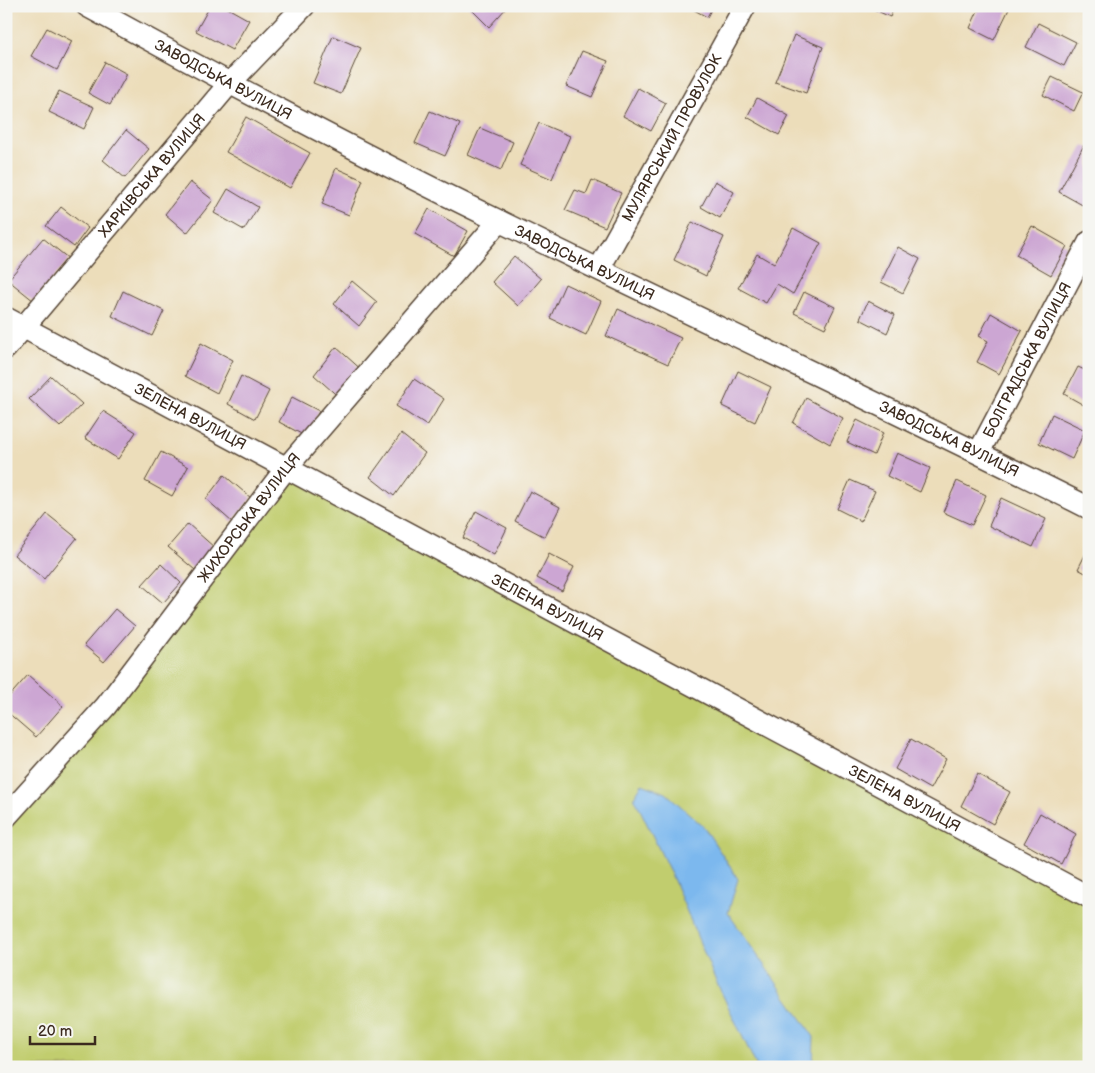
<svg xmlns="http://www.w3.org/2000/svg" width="1095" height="1073" font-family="'Balsamiq Sans',sans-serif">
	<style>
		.green { fill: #c1cd6e; stroke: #7e7c46 }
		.water { fill: #7bb8ee; stroke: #5b7186 }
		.building { fill: #cca6d3 }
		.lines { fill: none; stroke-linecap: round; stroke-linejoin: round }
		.minor-casing { stroke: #564535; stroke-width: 24 }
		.minor { stroke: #fff; stroke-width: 21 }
		.labels { text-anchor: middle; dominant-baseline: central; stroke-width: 4; stroke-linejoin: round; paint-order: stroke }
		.street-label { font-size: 15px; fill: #3b2a1e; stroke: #f6f6f2 }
	</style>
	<rect width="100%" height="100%" fill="#f6f6f2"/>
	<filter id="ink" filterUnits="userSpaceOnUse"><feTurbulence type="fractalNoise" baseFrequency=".02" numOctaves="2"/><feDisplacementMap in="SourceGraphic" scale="10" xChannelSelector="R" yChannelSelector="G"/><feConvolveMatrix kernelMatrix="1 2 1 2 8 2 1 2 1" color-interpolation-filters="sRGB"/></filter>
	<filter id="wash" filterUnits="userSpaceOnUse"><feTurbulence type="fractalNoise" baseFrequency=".0096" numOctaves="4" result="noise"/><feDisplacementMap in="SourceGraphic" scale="20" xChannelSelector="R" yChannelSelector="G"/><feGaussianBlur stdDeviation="1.12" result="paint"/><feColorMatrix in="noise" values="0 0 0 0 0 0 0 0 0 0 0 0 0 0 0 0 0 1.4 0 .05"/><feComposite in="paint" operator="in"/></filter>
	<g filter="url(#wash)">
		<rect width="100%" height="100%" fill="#ecddba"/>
		<!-- green -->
		<path class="green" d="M 287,467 L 1089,897 L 1089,1067 L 6,1067 L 6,817 Z"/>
		<!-- water -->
		<path class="water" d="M 642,784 L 666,793 L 704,827 L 738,879 L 728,913 L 814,1037 L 813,1067 L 757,1067 L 715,979 L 672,876 L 634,797 Z"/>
		<g id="blocks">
			<!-- building -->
			<path class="building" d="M 210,6 L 224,6 L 249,20 L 232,50 L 196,31 Z
				M 468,6 L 508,6 L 489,27 Z
				M 687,6 L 713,6 L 707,17 Z
				M 867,6 L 895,6 L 890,17 Z
				M 980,6 L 1003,6 L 1009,9 L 994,40 L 970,28 Z
				M 1038,23 L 1076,42 L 1064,66 L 1026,47 Z
				M 47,28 L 72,41 L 57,70 L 31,56 Z
				M 794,35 L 823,47 L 806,93 L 775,82 Z
				M 333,36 L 361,48 L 341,94 L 313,83 Z
				M 582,51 L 608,61 L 592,97 L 566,86 Z
				M 105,62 L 127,74 L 110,105 L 88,93 Z
				M 1052,77 L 1083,92 L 1074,111 L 1043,95 Z
				M 638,88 L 666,103 L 651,131 L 623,116 Z
				M 59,91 L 94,107 L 84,129 L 49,112 Z
				M 757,98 L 789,116 L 779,135 L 747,117 Z
				M 430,111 L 460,124 L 445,156 L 415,143 Z
				M 246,117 L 310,153 L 290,188 L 226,152 Z
				M 539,123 L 570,136 L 552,179 L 520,165 Z
				M 480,128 L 513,142 L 501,170 L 468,155 Z
				M 126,130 L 149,149 L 125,178 L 103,160 Z
				M 1084,145 L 1089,148 L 1089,202 L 1086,207 L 1059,192 Z
				M 336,168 L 363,180 L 349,215 L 322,204 Z
				M 592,180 L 621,193 L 605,227 L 565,210 L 575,190 L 586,194 Z
				M 715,181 L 734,192 L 720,218 L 701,207 Z
				M 190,182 L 213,200 L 187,233 L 165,214 Z
				M 228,189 L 258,207 L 244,230 L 214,213 Z
				M 61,207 L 88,228 L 74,247 L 46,226 Z
				M 429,209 L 468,231 L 454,256 L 415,234 Z
				M 692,222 L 724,237 L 706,276 L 674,260 Z
				M 1032,226 L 1067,246 L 1051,275 L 1016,255 Z
				M 793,228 L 821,243 L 793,294 L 777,284 L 766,303 L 738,288 L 757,254 L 774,264 Z
				M 43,238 L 69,259 L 34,301 L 8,280 Z
				M 898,247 L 920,259 L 903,293 L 881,282 Z
				M 514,256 L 541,279 L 518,306 L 492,282 Z
				M 352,281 L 377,302 L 359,326 L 334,304 Z
				M 565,284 L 601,301 L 586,335 L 550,318 Z
				M 123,291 L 164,311 L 152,336 L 112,316 Z
				M 804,292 L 835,307 L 825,328 L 794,313 Z
				M 868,301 L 895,315 L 887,333 L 860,319 Z
				M 618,309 L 681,338 L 668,364 L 606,336 Z
				M 991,313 L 1022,331 L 999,374 L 977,362 L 988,341 L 979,336 Z
				M 201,343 L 233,360 L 217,393 L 185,376 Z
				M 336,347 L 364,372 L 342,400 L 314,375 Z
				M 1078,367 L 1089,372 L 1089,408 L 1064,394 Z
				M 738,371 L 771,387 L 755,422 L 722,406 Z
				M 51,376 L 82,404 L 60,427 L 29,399 Z
				M 241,376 L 269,391 L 255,419 L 228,404 Z
				M 414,379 L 444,399 L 427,426 L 396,406 Z
				M 292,397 L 319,411 L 307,437 L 279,422 Z
				M 806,398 L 843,418 L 830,444 L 793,423 Z
				M 103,411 L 136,432 L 118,459 L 85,438 Z
				M 1052,414 L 1085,430 L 1072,459 L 1039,443 Z
				M 857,420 L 883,433 L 874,455 L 847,442 Z
				M 401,434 L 425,453 L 394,496 L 370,477 Z
				M 161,452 L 188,467 L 172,496 L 145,481 Z
				M 897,453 L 930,468 L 920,492 L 887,476 Z
				M 224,475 L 251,498 L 232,522 L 206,499 Z
				M 850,480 L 875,491 L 861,521 L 837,509 Z
				M 957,481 L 986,495 L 972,525 L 943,512 Z
				M 530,491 L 560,507 L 545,537 L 515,521 Z
				M 1001,498 L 1046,519 L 1033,547 L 989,526 Z
				M 476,511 L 507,528 L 494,555 L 463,538 Z
				M 47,514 L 77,538 L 44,579 L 14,555 Z
				M 188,524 L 215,548 L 195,570 L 168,547 Z
				M 1089,547 L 1089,575 L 1078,569 Z
				M 549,554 L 574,567 L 562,591 L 537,578 Z
				M 161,564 L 181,583 L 163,603 L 142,585 Z
				M 115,609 L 135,626 L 104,662 L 84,645 Z
				M 28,675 L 63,706 L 36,737 L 6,711 L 6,700 Z
				M 911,739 L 946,759 L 930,789 L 895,769 Z
				M 977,774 L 1010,792 L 993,824 L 961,806 Z
				M 1040,813 L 1076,834 L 1061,864 L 1024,843 Z"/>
		</g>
	</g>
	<g filter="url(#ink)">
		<use href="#blocks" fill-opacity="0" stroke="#564535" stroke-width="1"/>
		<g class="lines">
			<!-- minor casing -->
			<g class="minor-casing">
				<g id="minor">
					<path id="s1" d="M 87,6 C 224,81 361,154 501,222 C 697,318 894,410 1089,508"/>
					<path id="s2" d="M 599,269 L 745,6"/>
					<path id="s3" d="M 6,318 L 1089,897"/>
					<path id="s4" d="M 6,348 L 229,84 L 304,6"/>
					<path id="s5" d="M 979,452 L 1089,242"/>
					<path id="s6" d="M 6,817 L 106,706 L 287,467 L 499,221"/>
				</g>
			</g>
			<!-- minor -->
			<use href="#minor" class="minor"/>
		</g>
	</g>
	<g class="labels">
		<!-- street labels -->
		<g class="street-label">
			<text stroke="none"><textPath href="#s1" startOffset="155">ЗАВОДСЬКА ВУЛИЦЯ</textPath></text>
			<text stroke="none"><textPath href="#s2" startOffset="150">МУЛЯРСЬКИЙ ПРОВУЛОК</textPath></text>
			<text stroke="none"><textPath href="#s4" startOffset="226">ХАРКІВСЬКА ВУЛИЦЯ</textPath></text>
			<text stroke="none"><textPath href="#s1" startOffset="560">ЗАВОДСЬКА ВУЛИЦЯ</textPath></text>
			<text stroke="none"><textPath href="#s5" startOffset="104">БОЛГРАДСЬКА ВУЛИЦЯ</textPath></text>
			<text stroke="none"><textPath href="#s3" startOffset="209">ЗЕЛЕНА ВУЛИЦЯ</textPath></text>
			<text stroke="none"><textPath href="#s1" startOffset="965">ЗАВОДСЬКА ВУЛИЦЯ</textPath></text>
			<text stroke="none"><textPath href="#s6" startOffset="386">ЖИХОРСЬКА ВУЛИЦЯ</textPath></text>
			<text stroke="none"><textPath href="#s3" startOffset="614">ЗЕЛЕНА ВУЛИЦЯ</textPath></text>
			<text stroke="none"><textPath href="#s3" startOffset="1019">ЗЕЛЕНА ВУЛИЦЯ</textPath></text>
		</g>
	</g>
	<!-- margin -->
	<rect width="1095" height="1073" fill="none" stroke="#f6f6f2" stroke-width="25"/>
	<!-- scale -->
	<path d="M30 1036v8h65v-8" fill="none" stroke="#3b2a1e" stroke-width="2.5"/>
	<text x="38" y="1036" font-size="15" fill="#3b2a1e" stroke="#f6f6f2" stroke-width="4" paint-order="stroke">20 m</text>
</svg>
